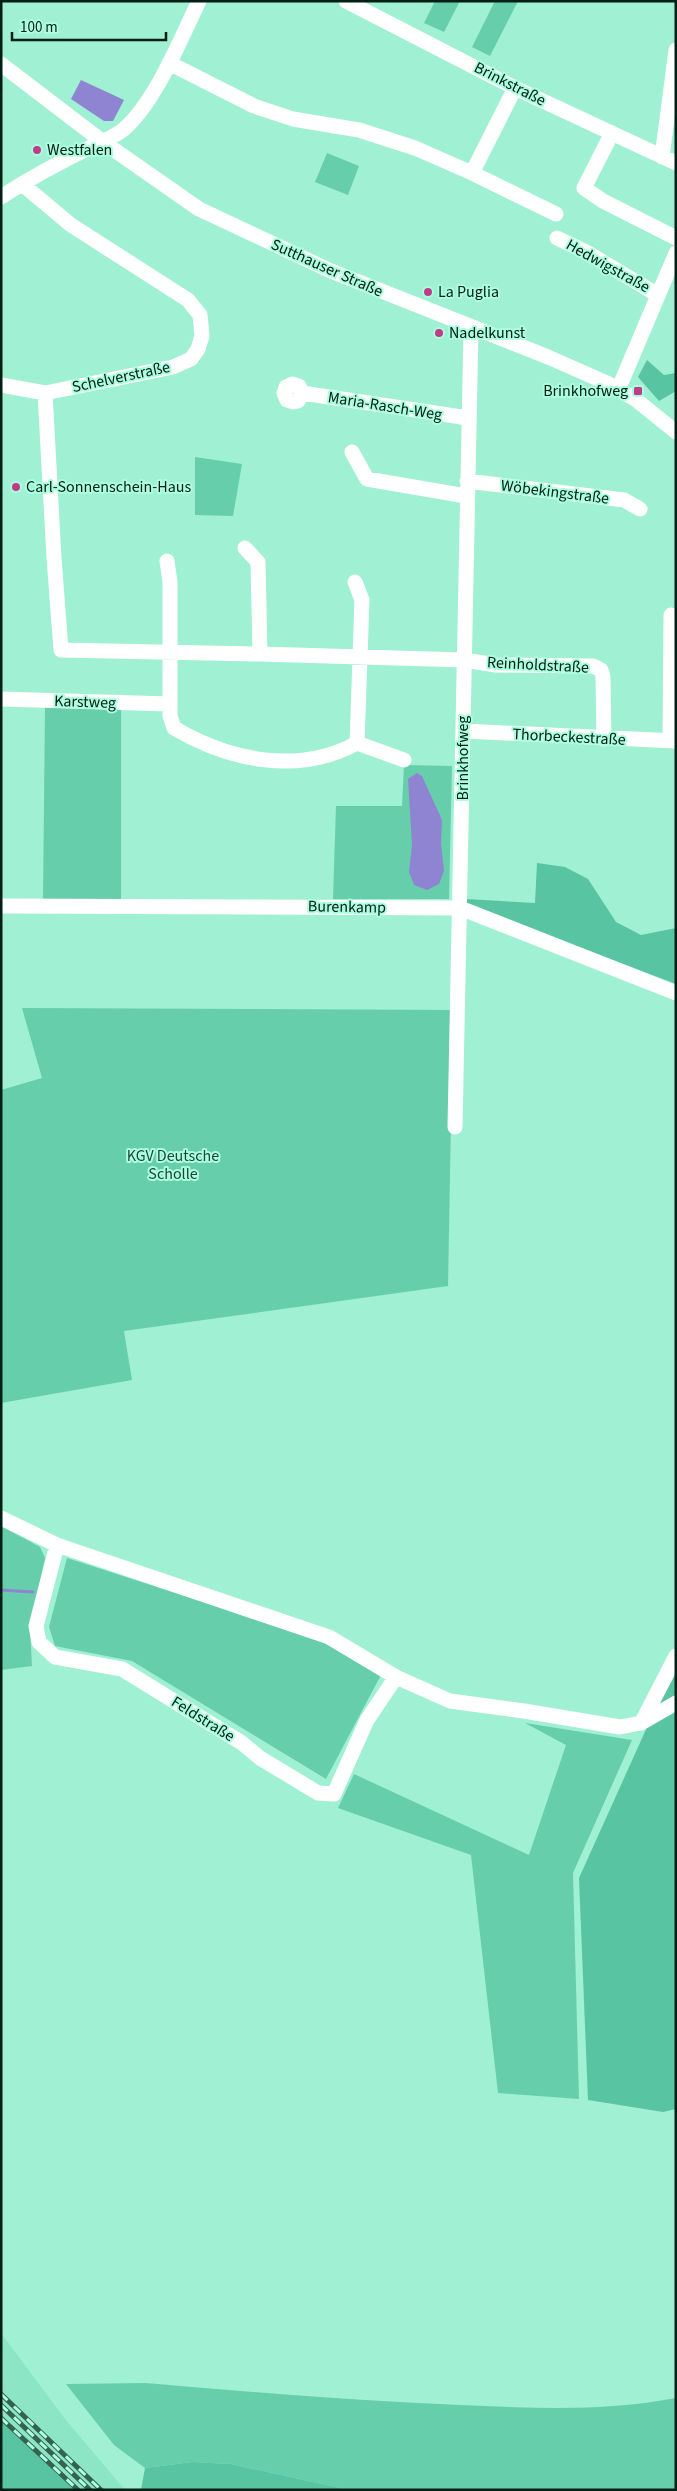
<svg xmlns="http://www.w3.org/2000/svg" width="677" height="2491" font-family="'Source Sans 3',sans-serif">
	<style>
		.built { fill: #8ce6c5 }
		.green { fill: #66ceab }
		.forest { fill: #59c4a1 }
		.water { fill: #8f84d1 }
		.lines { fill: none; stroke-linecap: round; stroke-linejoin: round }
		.stream { stroke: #8f84d1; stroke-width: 3 }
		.minor { stroke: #fff; stroke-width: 15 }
		.rail-casing { stroke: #346353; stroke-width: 5 }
		.rail { stroke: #adfee0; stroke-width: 3; stroke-dasharray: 9; stroke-linecap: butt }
		.poi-dot { fill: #be3d86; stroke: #adfee0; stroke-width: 2 }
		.labels { text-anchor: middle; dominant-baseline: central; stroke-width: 4; stroke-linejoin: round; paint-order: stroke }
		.street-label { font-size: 16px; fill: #001f15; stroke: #adfee0 }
		.poi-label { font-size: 16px; fill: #001f15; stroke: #adfee0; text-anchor: start }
		.park-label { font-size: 16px; fill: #194738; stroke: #adfee0 }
	</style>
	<rect width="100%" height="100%" fill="#a0f0d3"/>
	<!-- built -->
	<path class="built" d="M 1,2333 L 65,2419 L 125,2490 L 66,2490 L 1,2429 Z"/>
	<!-- green -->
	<path class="green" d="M 435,1 L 460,1 L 444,32 L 424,23 Z
		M 495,1 L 518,1 L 490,56 L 472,47 Z
		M 327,153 L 359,166 L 348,195 L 315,182 Z
		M 195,457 L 242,464 L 233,516 L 195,515 Z
		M 45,707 L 121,709 L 121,906 L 43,900 Z
		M 404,765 L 452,766 L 449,899 L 333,899 L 336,806 L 402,806 Z
		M 22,1008 L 453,1010 L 448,1286 L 124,1331 L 132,1380 L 1,1403 L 1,1090 L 42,1078 Z
		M 1,1526 L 40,1547 L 45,1558 L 30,1628 L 32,1666 L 1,1670 Z
		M 67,1558 L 327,1642 L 381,1675 L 326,1779 L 132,1661 L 55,1646 L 49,1627 Z
		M 525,1723 L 632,1740 L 573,1873 L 579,2099 L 498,2093 L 471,1855 L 338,1808 L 354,1774 L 529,1855 L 566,1745 Z
		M 146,2383 C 251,2392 355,2401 460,2405 C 533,2408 604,2412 676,2398 L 676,2490 L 349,2490 L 231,2464 L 192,2462 L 145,2468 L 114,2445 L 66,2384 Z"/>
	<!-- forest -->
	<path class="forest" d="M 647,360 L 664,375 L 676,373 L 676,391 L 659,401 L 638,377 Z
		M 537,863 L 565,867 L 588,879 L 616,922 L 641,935 L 676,928 L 676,984 L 466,904 L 466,899 L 535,903 Z
		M 676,1663 L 676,2109 L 663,2112 L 588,2100 L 579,1878 Z
		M 1,2421 L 74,2490 L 1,2490 Z
		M 192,2462 L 231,2464 L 349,2490 L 141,2490 L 145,2468 Z"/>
	<!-- water -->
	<path class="water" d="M 81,80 L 124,100 L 113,121 L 104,121 L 71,99 Z
		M 417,773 L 422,776 L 442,820 L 441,844 L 444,871 L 439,884 L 427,890 L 414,885 L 409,872 L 412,845 L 408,779 Z"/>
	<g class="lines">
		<!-- stream -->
		<path class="stream" d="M 1,1590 L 33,1592"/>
		<!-- minor -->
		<path class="minor" d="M 346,1 L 515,88 L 676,163
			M 169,63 L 254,106 L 293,119 L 359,130 L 415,148 L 472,173 L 515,88
			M 1,64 L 103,142 L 199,209 L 331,271 L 548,357 L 607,383 L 635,399 L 676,432
			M 612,133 L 584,188 L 603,201 L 676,238
			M 662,157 L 676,50
			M 472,173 L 556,214
			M 1,197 C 30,178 60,162 91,147 C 102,141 115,137 124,129 C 156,101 180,40 199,1
			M 557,238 L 588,253 L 658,295
			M 1,385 L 45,393 L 173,367 L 191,359 L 198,349 L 202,336 L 200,315 L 188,300 L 71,225 L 22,184
			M 618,390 L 676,253
			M 45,393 L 54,558 L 61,650 L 260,654 L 258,562 L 245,548
			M 302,393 L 298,401 L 293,402 L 287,400 L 284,393 L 286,387 L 293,384 L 299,386 L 302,393 L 468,418
			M 352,452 L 367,479 L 466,496
			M 467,481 L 624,500 L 640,509
			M 167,561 L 170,582 L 170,716 L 174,728 C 230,761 299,775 357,743 L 404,760
			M 355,582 L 362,600 L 357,743
			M 260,654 L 464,660 L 496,665 L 593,666 L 601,670 L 603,677 L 604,739
			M 1,699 L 170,704
			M 463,731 L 676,741
			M 670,741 L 671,615
			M 1,906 L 460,908 L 676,993
			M 455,1127 L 471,329
			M 1,1518 L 57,1545 L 329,1637 L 396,1677 L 450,1701 L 524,1711 L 620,1727 L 641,1723 L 676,1703
			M 57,1545 L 36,1626 L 39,1642 L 55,1657 L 122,1669 L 242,1743 L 260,1758 L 318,1793 L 334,1794 L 367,1720 L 396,1677
			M 643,1720 L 676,1656"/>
		<!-- rail casing -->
		<g class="rail-casing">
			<path id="rail" d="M 1,2394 L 101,2490
				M 1,2405 L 90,2490
				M 1,2418 L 78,2490"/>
		</g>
		<!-- rail -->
		<use href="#rail" class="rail"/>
	</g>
	<!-- markers -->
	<g class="poi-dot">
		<circle cx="37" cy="150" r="5"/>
		<circle cx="428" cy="292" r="5"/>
		<circle cx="439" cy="333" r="5"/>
		<rect x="633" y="386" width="10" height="10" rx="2.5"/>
		<circle cx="16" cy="487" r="5"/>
	</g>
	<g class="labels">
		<!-- street labels -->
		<g class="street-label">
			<text transform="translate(510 84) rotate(27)">Brinkstraße</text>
			<text transform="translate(608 266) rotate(29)">Hedwigstraße</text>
			<text transform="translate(327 268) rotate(24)">Sutthauser Straße</text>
			<text transform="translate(121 377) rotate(-12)">Schelverstraße</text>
			<text transform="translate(385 406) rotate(9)">Maria-Rasch-Weg</text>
			<text transform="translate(555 492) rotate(7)">Wöbekingstraße</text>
			<text transform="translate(538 665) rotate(3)">Reinholdstraße</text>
			<text transform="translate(85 702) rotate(2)">Karstweg</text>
			<text transform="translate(569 737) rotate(3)">Thorbeckestraße</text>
			<text transform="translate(463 758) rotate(-90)">Brinkhofweg</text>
			<text transform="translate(347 907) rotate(1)">Burenkamp</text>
			<text transform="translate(203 1719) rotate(32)">Feldstraße</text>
		</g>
		<!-- poi labels -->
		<g class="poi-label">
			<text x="47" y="150">Westfalen</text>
			<text x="438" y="292">La Puglia</text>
			<text x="449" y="333">Nadelkunst</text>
			<text x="628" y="391" text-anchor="end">Brinkhofweg</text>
			<text x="26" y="487">Carl-Sonnenschein-Haus</text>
		</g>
		<!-- park labels -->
		<g class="park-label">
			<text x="173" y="1156">KGV Deutsche<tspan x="173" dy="18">Scholle</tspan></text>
		</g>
	</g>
	<!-- border -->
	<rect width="677" height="2491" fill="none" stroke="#001f15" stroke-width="5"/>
	<!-- scale -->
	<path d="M12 32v8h154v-8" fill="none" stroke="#001f15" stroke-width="2.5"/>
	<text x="20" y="32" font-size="15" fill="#001f15" stroke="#adfee0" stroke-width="4" paint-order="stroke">100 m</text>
</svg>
